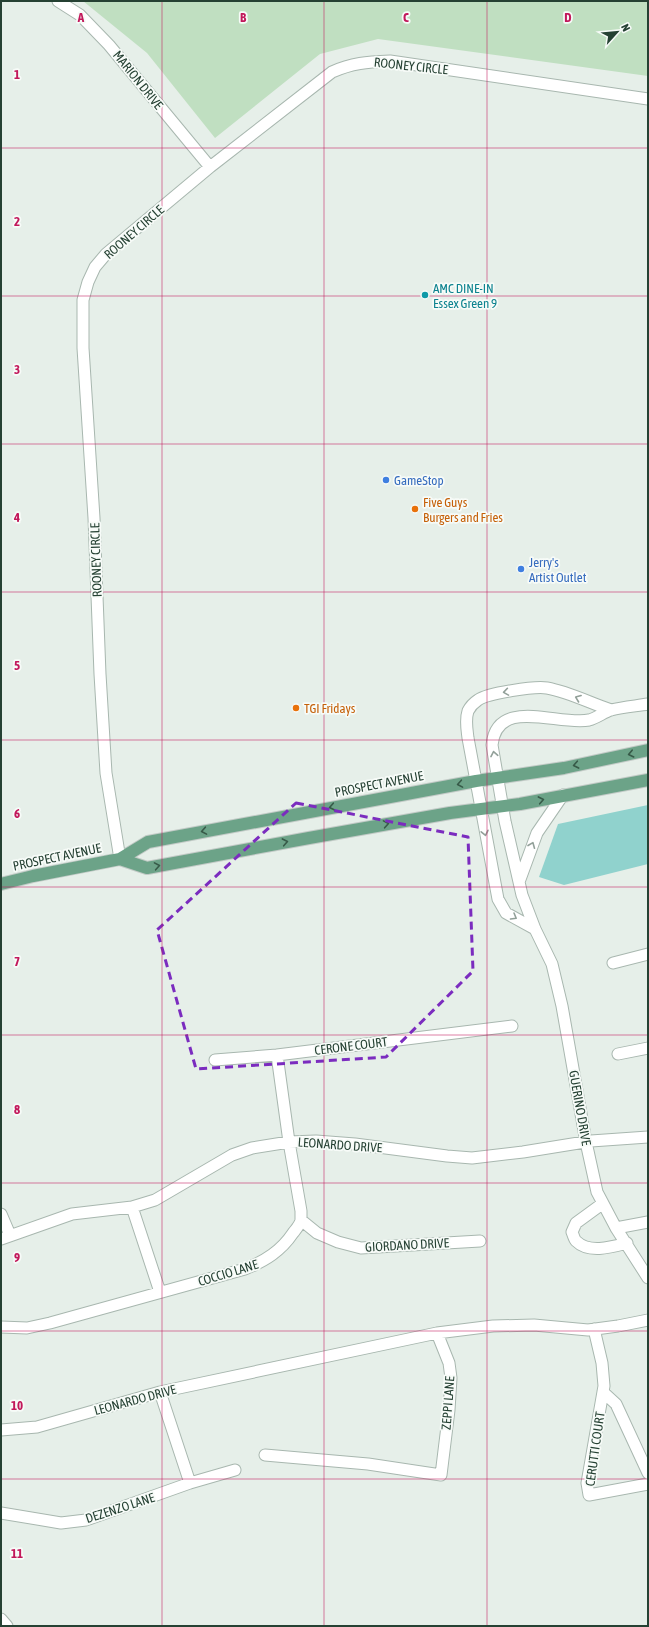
<svg xmlns="http://www.w3.org/2000/svg" width="649" height="1627" font-family="'Asap Condensed',sans-serif">
	<style>
		.green { fill: #c0dfc1 }
		.water { fill: #90d2cd }
		.lines { fill: none; stroke-linecap: round; stroke-linejoin: round }
		.minor-casing { stroke: #a8b7af; stroke-width: 13 }
		.primary-casing { stroke: #c2cac6; stroke-width: 14 }
		.minor { stroke: #fff; stroke-width: 11 }
		.primary { stroke: #6ca388; stroke-width: 12 }
		.oneway { stroke: #92a099 }
		.oneway2 { stroke: #375a48 }
		.marked { fill: none; stroke: #7b2cbf; stroke-width: 3; stroke-dasharray: 8 5; stroke-linejoin: round }
		.grid { fill: none; stroke: #c2185b; stroke-width: 1; stroke-opacity: 0.55 }
		.culture-dot { fill: #0f9aa8; stroke: #f7fbf8; stroke-width: 1.5 }
		.shop-dot { fill: #3f7fe0; stroke: #f7fbf8; stroke-width: 1.5 }
		.food-dot { fill: #e8710a; stroke: #f7fbf8; stroke-width: 1.5 }
		.labels { text-anchor: middle; dominant-baseline: central; stroke-width: 3.5; stroke-linejoin: round; paint-order: stroke }
		.street-label { font-size: 13px; fill: #254133; stroke: #f7fbf8 }
		.culture-label { font-size: 13px; fill: #0d838f; stroke: #f7fbf8; text-anchor: start }
		.shop-label { font-size: 13px; fill: #366cbe; stroke: #f7fbf8; text-anchor: start }
		.food-label { font-size: 13px; fill: #c56008; stroke: #f7fbf8; text-anchor: start }
		.grid-label { font-size: 13px; text-anchor: middle; font-weight: bold; fill: #c2185b; stroke: #f7fbf8; stroke-width: 3.5; stroke-linejoin: round; paint-order: stroke }
	</style>
	<rect width="100%" height="100%" fill="#e6efe9"/>
	<!-- green -->
	<path class="green" d="M 83,1 L 648,1 L 648,76 L 378,39 L 320,54 L 215,138 L 147,53 Z"/>
	<!-- water -->
	<path class="water" d="M 648,805 L 648,864 L 564,885 L 539,877 L 558,824 Z"/>
	<g class="lines">
		<!-- minor casing -->
		<g class="minor-casing">
			<path id="minor" d="M 58,1 L 80,15 L 109,45 L 210,167
				M 648,704 C 636,706 623,707 611,710 C 604,712 597,718 589,720 C 558,726 497,696 492,745 L 505,821 L 522,895 L 535,929 L 552,964 L 562,1006 L 586,1142 L 597,1192 L 616,1228 L 648,1278
				M 120,859 L 106,773 L 100,674 L 94,518 L 83,348 L 83,300 L 88,282 L 95,267 L 106,254 L 210,167 L 332,72 C 352,63 367,62 390,61 L 648,99
				M 519,882 L 537,833 L 563,795
				M 535,929 L 506,913 L 498,899 L 468,738 C 467,729 465,720 468,711 C 470,707 475,702 478,700 C 488,693 535,686 547,688 C 569,692 590,703 611,710
				M 613,963 L 648,954
				M 618,1054 L 648,1048
				M 277,1055 L 289,1142 L 301,1211 L 301,1220 L 317,1233 L 338,1242 L 361,1248 L 480,1241
				M 215,1060 L 277,1055 L 512,1026
				M 602,1204 L 576,1223 L 572,1232 C 573,1234 574,1239 576,1241 C 589,1254 612,1247 627,1243
				M 132,1207 L 160,1292
				M 1,1214 L 10,1235
				M 616,1228 L 648,1222
				M 1,1239 L 72,1214 L 132,1207 L 155,1200 L 232,1155 L 252,1148 L 289,1142 L 316,1141 L 355,1144 L 447,1156 L 472,1158 L 523,1152 L 591,1141 L 648,1137
				M 1,1327 L 27,1328 L 50,1323 L 245,1269 C 265,1261 281,1251 293,1233 C 296,1229 300,1225 301,1220
				M 594,1329 L 602,1363 L 604,1386 L 587,1483 L 589,1495 L 648,1484
				M 160,1392 L 190,1483
				M 603,1392 L 616,1404 L 648,1473
				M 1,1430 L 37,1427 L 160,1392 L 437,1333 L 493,1326 L 534,1325 L 588,1330 L 618,1326 L 648,1320
				M 265,1455 L 368,1464 L 441,1475 L 449,1410 L 451,1378 L 449,1363 L 437,1333
				M 1,1513 L 61,1523 L 86,1520 L 190,1483 L 235,1470
				M 1,1619 L 7,1626"/>
		</g>
		<!-- primary casing -->
		<g class="primary-casing">
			<path id="primary" d="M 120,859 L 147,868 L 309,838 L 450,813 L 520,804 L 648,780
				M 1,884 L 33,876 L 120,859 L 148,842 L 476,781 L 564,768 L 648,750"/>
		</g>
		<!-- minor -->
		<use href="#minor" class="minor"/>
		<!-- primary -->
		<use href="#primary" class="primary"/>
	</g>
	<!-- one-way arrows -->
	<defs><path id="oneway-chevron" d="M-2-3.5L2.5 0L-2 3.5" fill="none" stroke-width="1.6" stroke-linecap="round" stroke-linejoin="round"/></defs>
	<g class="oneway">
		<use href="#oneway-chevron" transform="translate(506 692) rotate(171)"/>
		<use href="#oneway-chevron" transform="translate(578 698) rotate(-159)"/>
		<use href="#oneway-chevron" transform="translate(494 754) rotate(-101)"/>
		<use href="#oneway-chevron" transform="translate(485 833) rotate(78)"/>
		<use href="#oneway-chevron" transform="translate(532 845) rotate(-68)"/>
		<use href="#oneway-chevron" transform="translate(514 917) rotate(30)"/>
	</g>
	<g class="oneway2">
		<use href="#oneway-chevron" transform="translate(631 754) rotate(167)"/>
		<use href="#oneway-chevron" transform="translate(576 765) rotate(169)"/>
		<use href="#oneway-chevron" transform="translate(460 784) rotate(170)"/>
		<use href="#oneway-chevron" transform="translate(541 800) rotate(-11)"/>
		<use href="#oneway-chevron" transform="translate(332 807) rotate(169)"/>
		<use href="#oneway-chevron" transform="translate(386 824) rotate(-10)"/>
		<use href="#oneway-chevron" transform="translate(204 831) rotate(170)"/>
		<use href="#oneway-chevron" transform="translate(285 842) rotate(-11)"/>
		<use href="#oneway-chevron" transform="translate(157 866) rotate(-10)"/>
	</g>
	<!-- marked area -->
	<path class="marked" d="M 296,803 L 468,837 L 473,971 L 386,1057 L 196,1069 L 157,930 Z"/>
	<!-- grid -->
	<path class="grid" d="M 162,1 L 162,1626M 324,1 L 324,1626M 487,1 L 487,1626M 1,148 L 648,148M 1,296 L 648,296M 1,444 L 648,444M 1,592 L 648,592M 1,740 L 648,740M 1,887 L 648,887M 1,1035 L 648,1035M 1,1183 L 648,1183M 1,1331 L 648,1331M 1,1479 L 648,1479"/>
	<!-- markers -->
	<circle class="culture-dot" cx="425" cy="295" r="4"/>
	<g class="shop-dot">
		<circle cx="386" cy="480" r="4"/>
		<circle cx="521" cy="569" r="4"/>
	</g>
	<g class="food-dot">
		<circle cx="415" cy="509" r="4"/>
		<circle cx="296" cy="708" r="4"/>
	</g>
	<g class="labels">
		<!-- street labels -->
		<g class="street-label">
			<text transform="translate(411 66) rotate(6)">ROONEY CIRCLE</text>
			<text transform="translate(138 80) rotate(51)">MARION DRIVE</text>
			<text transform="translate(134 232) rotate(-41)">ROONEY CIRCLE</text>
			<text transform="translate(96 560) rotate(-92)">ROONEY CIRCLE</text>
			<text transform="translate(379 784) rotate(-11)">PROSPECT AVENUE</text>
			<text transform="translate(57 857) rotate(-12)">PROSPECT AVENUE</text>
			<text transform="translate(351 1046) rotate(-7)">CERONE COURT</text>
			<text transform="translate(580 1108) rotate(80)">GUERINO DRIVE</text>
			<text transform="translate(340 1145) rotate(4)">LEONARDO DRIVE</text>
			<text transform="translate(407 1245) rotate(-3)">GIORDANO DRIVE</text>
			<text transform="translate(228 1273) rotate(-17)">COCCIO LANE</text>
			<text transform="translate(135 1400) rotate(-15)">LEONARDO DRIVE</text>
			<text transform="translate(448 1403) rotate(-86)">ZEPPI LANE</text>
			<text transform="translate(595 1449) rotate(-82)">CERUTTI COURT</text>
			<text transform="translate(120 1508) rotate(-18)">DEZENZO LANE</text>
		</g>
		<!-- culture labels -->
		<g class="culture-label">
			<text x="433" y="288">AMC DINE-IN<tspan x="433" dy="15">Essex Green 9</tspan></text>
		</g>
		<!-- shop labels -->
		<g class="shop-label">
			<text x="394" y="480">GameStop</text>
			<text x="529" y="562">Jerry's<tspan x="529" dy="15">Artist Outlet</tspan></text>
		</g>
		<!-- food labels -->
		<g class="food-label">
			<text x="423" y="502">Five Guys<tspan x="423" dy="15">Burgers and Fries</tspan></text>
			<text x="304" y="708">TGI Fridays</text>
		</g>
	</g>
	<g class="grid-label">
		<text x="81" y="22">A</text>
		<text x="243" y="22">B</text>
		<text x="406" y="22">C</text>
		<text x="568" y="22">D</text>
		<text x="17" y="79">1</text>
		<text x="17" y="226">2</text>
		<text x="17" y="374">3</text>
		<text x="17" y="522">4</text>
		<text x="17" y="670">5</text>
		<text x="17" y="818">6</text>
		<text x="17" y="966">7</text>
		<text x="17" y="1114">8</text>
		<text x="17" y="1262">9</text>
		<text x="17" y="1410">10</text>
		<text x="17" y="1558">11</text>
	</g>
	<!-- border -->
	<rect width="649" height="1627" fill="none" stroke="#254133" stroke-width="4"/>
	<!-- north arrow -->
	<g transform="translate(617 32) rotate(63)" stroke="#f7fbf8" stroke-width="3" paint-order="stroke">
	<path d="M0-3L7 15L0 10L-7 15Z" fill="#254133"/>
	<text y="-6" font-size="11" font-weight="bold" text-anchor="middle" fill="#254133">N</text>
	</g>
</svg>
